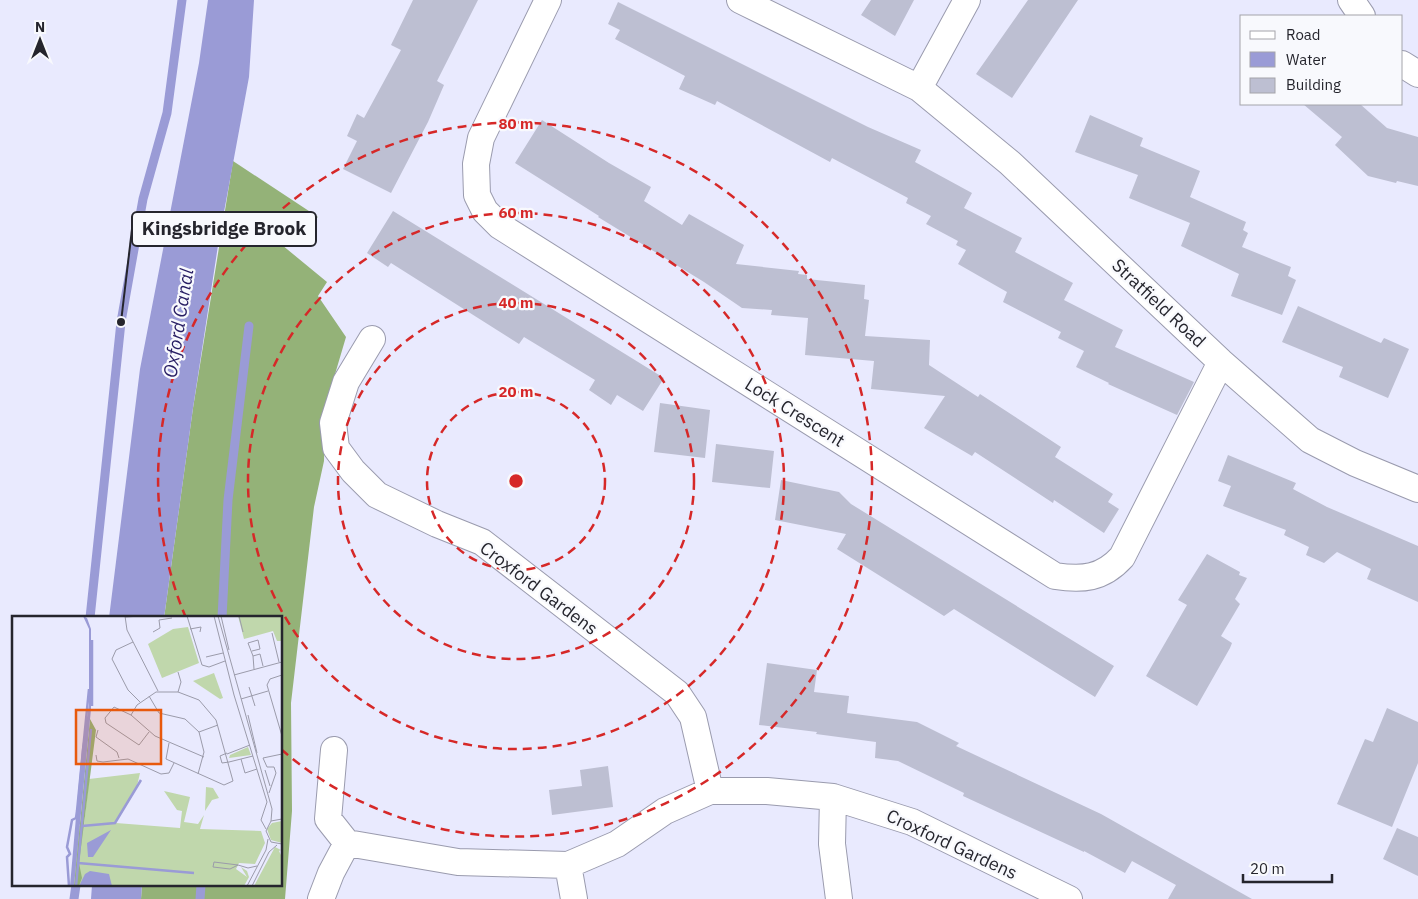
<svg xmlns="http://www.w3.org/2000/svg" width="1418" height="899" font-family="'IBM Plex Sans',sans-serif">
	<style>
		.forest { fill: #94b278 }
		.water { fill: #9a9bd6 }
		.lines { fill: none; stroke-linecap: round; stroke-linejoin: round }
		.stream { stroke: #9a9bd6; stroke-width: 9 }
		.building { fill: #bdbfd2 }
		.minor-casing { stroke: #9a9bae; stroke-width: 28 }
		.minor { stroke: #fff; stroke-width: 26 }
		.ring { fill: none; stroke: #d62828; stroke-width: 2.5; stroke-dasharray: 9 6 }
		.labels { text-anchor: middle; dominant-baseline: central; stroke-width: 4.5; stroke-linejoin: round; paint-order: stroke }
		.street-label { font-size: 18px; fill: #25252d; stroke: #f8f9fd }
		.water-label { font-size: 19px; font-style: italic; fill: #271d63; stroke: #f8f9fd }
		.inset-river { fill: none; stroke: #9a9bd6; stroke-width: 2.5 }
		.inset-road { fill: none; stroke: #9b9baa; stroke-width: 1 }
		.view { fill: #e8590c; fill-opacity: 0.15; stroke: #e8590c; stroke-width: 2.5 }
		.inset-edge { fill: none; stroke: #25252d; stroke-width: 2.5 }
		.centre { fill: #d62828; stroke: #f8f9fd; stroke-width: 2.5 }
		.ring-label { font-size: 15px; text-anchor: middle; font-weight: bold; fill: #d62828; stroke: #f8f9fd; stroke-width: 4.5; stroke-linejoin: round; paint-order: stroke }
		.leader { fill: none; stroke: #25252d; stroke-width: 2 }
		.callout-dot { fill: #25252d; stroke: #f8f9fd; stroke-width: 2 }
		.callout { fill: #f8f9fd; stroke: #25252d; stroke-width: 2 }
		.callout-label { font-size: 19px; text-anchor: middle; font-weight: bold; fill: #25252d }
	</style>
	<rect width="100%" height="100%" fill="#e9eafe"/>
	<!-- forest -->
	<path class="forest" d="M 233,161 L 318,217 L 282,245 L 327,282 L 318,296 L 346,337 L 325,408 L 324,461 L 314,507 L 291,703 L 292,811 L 285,899 L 141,899 L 142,885 L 281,885 L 281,618 L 164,618 L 193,408 Z"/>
	<!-- water -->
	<path class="water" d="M 208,0 L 254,0 L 249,77 L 219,239 L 193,408 L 164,618 L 109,618 L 140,369 L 199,63 Z
		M 92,885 L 142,885 L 141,899 L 91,899 Z"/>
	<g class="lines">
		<!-- stream -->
		<path class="stream" d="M 90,618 L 121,322 L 143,199 L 167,113 L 182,0
			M 222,618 L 228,500 L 249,326
			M 74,899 L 76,885
			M 200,899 L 201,885"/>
	</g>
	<!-- building -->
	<path class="building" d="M 413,0 L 478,0 L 437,81 L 444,85 L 428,122 L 391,193 L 343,169 L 357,141 L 347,136 L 357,114 L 364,118 L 401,50 L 391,45 Z
		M 871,0 L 914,0 L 895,36 L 861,15 Z
		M 1028,0 L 1078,0 L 1012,98 L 976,74 Z
		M 618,2 L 868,127 L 921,150 L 915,162 L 972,193 L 964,208 L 1022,238 L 1015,252 L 1073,283 L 1064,300 L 1123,330 L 1115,347 L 1194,382 L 1177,415 L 1108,384 L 1109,383 L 1076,367 L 1084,351 L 1058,338 L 1061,332 L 1003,302 L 1007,292 L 958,264 L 966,250 L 956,245 L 958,241 L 926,224 L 931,216 L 906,203 L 908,198 L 832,158 L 830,162 L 717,101 L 715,105 L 679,89 L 685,76 L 615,39 L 620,30 L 608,24 Z
		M 1303,104 L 1360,104 L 1387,128 L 1418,137 L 1418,186 L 1397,181 L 1396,183 L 1368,176 L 1335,145 L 1342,137 Z
		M 1090,115 L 1143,138 L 1140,146 L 1200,171 L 1190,197 L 1246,222 L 1243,230 L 1248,233 L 1242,247 L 1291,267 L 1288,276 L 1296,280 L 1282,315 L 1231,296 L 1239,274 L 1181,246 L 1190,223 L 1129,198 L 1138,175 L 1075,152 Z
		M 542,120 L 609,163 L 651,187 L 644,201 L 682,225 L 689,214 L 744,245 L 736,264 L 799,271 L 798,274 L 807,275 L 807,279 L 865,285 L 864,299 L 869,300 L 865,336 L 930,340 L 929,365 L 978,397 L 980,394 L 1061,447 L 1055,457 L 1113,494 L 1108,502 L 1119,509 L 1104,533 L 1054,500 L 1053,503 L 975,452 L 972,456 L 924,428 L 945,396 L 871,389 L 874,361 L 805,355 L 808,318 L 771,315 L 772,310 L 742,308 L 704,282 L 598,217 L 599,216 L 515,163 Z
		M 393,211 L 664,378 L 643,411 L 617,395 L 611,405 L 589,390 L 595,380 L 524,337 L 519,344 L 391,263 L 388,267 L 367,253 Z
		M 1298,306 L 1381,343 L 1384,338 L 1409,349 L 1388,398 L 1339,377 L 1343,367 L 1282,342 Z
		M 660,403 L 710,410 L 705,458 L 654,452 Z
		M 716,444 L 774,451 L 770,488 L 712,482 Z
		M 1228,455 L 1296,483 L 1293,489 L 1327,507 L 1418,546 L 1418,602 L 1367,579 L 1371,569 L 1337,552 L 1324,563 L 1306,555 L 1309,547 L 1284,535 L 1286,530 L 1223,506 L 1231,486 L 1218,481 Z
		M 781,480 L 839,492 L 851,504 L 1114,666 L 1095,697 L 954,609 L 944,616 L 837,549 L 846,534 L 775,520 Z
		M 1207,554 L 1240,572 L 1239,575 L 1247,578 L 1235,599 L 1240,604 L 1221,636 L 1232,643 L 1230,648 L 1197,706 L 1146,676 L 1187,605 L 1178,600 Z
		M 767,663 L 817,670 L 814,692 L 849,696 L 847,713 L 917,722 L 959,743 L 956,746 L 1101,814 L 1252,899 L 1168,899 L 1176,885 L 1132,861 L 1125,873 L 1084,851 L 1084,852 L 963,796 L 964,793 L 898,761 L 875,758 L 876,742 L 816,734 L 817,732 L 759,725 Z
		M 1387,708 L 1418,722 L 1418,763 L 1392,827 L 1337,804 L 1365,739 L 1373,742 Z
		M 608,766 L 613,807 L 552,815 L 549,790 L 582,786 L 580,770 Z
		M 1397,828 L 1418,837 L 1418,876 L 1383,859 Z"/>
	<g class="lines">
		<!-- minor casing -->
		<g class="minor-casing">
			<path id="minor" d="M 548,0 L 481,138 L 476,164 L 477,195 L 485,211 L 500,226 L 1055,576 C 1082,580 1102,579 1122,557 L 1221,362
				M 740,0 L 919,88 L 1010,163 L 1221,362 L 1310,440 L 1355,463 L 1418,489
				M 1351,0 L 1362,16
				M 1402,64 L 1418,74
				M 919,88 L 967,0
				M 372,339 L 346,382 L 333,423 L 336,448 L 353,471 L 377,495 L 437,524 L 482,542 L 677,693 L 693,717 L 710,791
				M 334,750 L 328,819 L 347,843 L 458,862 L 568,865 L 617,844 L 665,811 L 710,791 L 767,791 L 833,797 L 912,822 L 1069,899
				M 833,797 L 832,844 L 839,899
				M 568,865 L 574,899
				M 321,899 L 331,873 L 347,843"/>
		</g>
		<!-- minor -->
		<use href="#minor" class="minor"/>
	</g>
	<!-- distance rings -->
	<g class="ring">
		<circle cx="516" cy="481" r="89"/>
		<circle cx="516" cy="481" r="178"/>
		<circle cx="516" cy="481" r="268"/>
		<path d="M186 618A357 357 0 1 1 282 750"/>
	</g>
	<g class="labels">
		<!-- street labels -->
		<g class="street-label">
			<text transform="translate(1159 303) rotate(43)">Stratfield Road</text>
			<text transform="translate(795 412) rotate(32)">Lock Crescent</text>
			<text transform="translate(539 588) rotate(37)">Croxford Gardens</text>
			<text transform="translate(952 844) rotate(25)">Croxford Gardens</text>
		</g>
		<!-- water labels -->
		<g class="water-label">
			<text transform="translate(178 323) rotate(-81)">Oxford Canal</text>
		</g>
	</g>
	<!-- overview -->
	<g transform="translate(12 616)">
		<rect width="270" height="270" fill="#e9eafe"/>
		<path d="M 226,0 L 270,0 L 270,25 L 265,25 L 261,15 L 232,23 ZM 176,11 L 187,47 L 150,62 L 136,28 L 161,13 ZM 202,57 L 211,82 L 208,83 L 181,65 ZM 236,131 L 239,139 L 217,142 L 218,139 ZM 128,157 L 125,170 L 104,207 L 168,212 L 170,195 L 165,194 L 152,175 L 178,181 L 172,206 L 186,208 L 192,199 L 188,213 L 249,215 L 253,227 L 243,248 L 227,247 L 224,253 L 235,261 L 229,251 L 235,255 L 237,261 L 232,270 L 62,270 L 65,216 L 66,210 L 72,209 L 77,163 ZM 194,171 L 201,172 L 207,182 L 200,184 L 193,195 ZM 270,205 L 270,227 L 259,224 L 255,213 L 260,207 ZM 263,231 L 269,234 L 267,235 L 270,241 L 270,270 L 242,270 Z" fill="#c0d7ac"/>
		<path d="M 78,103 L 84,114 L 67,247 L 70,262 L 67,270 L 62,270 Z" fill="#94b278"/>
		<path d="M 71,0 L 75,2 L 79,13 L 79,93 L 62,270 L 58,270 L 70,132 L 77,89 L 77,13 ZM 99,214 L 81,241 L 76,241 L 75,227 ZM 78,255 L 97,258 L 100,270 L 67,270 L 73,258 Z" fill="#9a9bd6"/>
		<path class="inset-river" d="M 80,90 L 80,24M 70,210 L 103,207 L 129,164M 66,247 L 182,257M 57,270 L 55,241 L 58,238 L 55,231 L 60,204 L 64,202 L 65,195 L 77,73M 64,270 L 79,113"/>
		<path class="inset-road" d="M 113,0 L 115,14 L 146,75M 175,0 L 190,49 L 197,51 L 213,45M 202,0 L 222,79 L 255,186 L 249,204 L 254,213M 206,0 L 260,193 L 259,205M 209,0 L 217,34M 227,0 L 231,16M 113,1 L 129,0M 178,13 L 189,11 L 188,16M 141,16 L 148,12 L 147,4 L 160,2M 260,17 L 267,46M 121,26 L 104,34 L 100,43 L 116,74 L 128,86M 240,35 L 248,33 L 246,24 L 236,27 L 241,40M 194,41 L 211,37M 242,53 L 241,40 L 248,38 L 251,50M 166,56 L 169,66 L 166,76M 222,59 L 270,46M 270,59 L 258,63 L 255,69 L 270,120M 237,71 L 243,90M 137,80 L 147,97 L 173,103 L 187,116 L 192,136 L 186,158M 229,83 L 256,75M 119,99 L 125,89 L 144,76 L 166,76 L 187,84 L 204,104 L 221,165 L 212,169 L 154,143 L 157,127M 236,99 L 245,137M 86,114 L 84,121 L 105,136 L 107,142M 137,116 L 127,129 L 94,107 L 93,102 L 102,91 L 119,99 L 143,120 L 192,141M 187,116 L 206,109M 215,137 L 208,140 L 210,147 L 217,146M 215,138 L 238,129M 84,139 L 85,145 L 91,146 L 116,143 L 149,158 L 157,157 L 162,147M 229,143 L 233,157 L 245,153M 217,146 L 241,140M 262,151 L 255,151 L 251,142 L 270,138M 253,154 L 258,170M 257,177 L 264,157 L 262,151M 270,203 L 259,205 L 254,215 L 259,226 L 270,228M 226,249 L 218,253 L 201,251 L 202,246 L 226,249 L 236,252 L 245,250M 235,270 L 254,234 L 256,223M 240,270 L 257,236 L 265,229"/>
		<path class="view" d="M 64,94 L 149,94 L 149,148 L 64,148 Z"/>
		<rect width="270" height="270" class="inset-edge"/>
	</g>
	<circle cx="516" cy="481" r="8" class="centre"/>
	<g class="ring-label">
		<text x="516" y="129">80 m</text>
		<text x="516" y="218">60 m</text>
		<text x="516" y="308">40 m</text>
		<text x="516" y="397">20 m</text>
	</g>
	<!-- callouts -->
	<path class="leader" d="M121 322L132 229"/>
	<circle class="callout-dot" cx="121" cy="322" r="5"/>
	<rect class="callout" x="132" y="212" width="184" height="34" rx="5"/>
	<g class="callout-label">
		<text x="224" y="235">Kingsbridge Brook</text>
	</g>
	<!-- legend -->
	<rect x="1240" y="15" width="162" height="90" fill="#f8f9fd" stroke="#a4a4aa"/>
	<rect x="1250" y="31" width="25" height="8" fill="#ffffff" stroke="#a4a4aa"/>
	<text x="1286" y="40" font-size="15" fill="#25252d">Road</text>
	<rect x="1250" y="52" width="25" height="15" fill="#9a9bd6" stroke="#a4a4aa"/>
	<text x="1286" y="65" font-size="15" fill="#25252d">Water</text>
	<rect x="1250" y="78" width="25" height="15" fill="#bdbfd2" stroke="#a4a4aa"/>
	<text x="1286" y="90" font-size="15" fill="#25252d">Building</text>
	<!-- north arrow -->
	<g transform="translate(40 40)" stroke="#f8f9fd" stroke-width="4" paint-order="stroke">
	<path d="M0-4L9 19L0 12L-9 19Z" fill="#25252d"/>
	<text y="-8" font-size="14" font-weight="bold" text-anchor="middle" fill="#25252d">N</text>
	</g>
	<!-- scale -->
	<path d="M1243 874v8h89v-8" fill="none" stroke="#25252d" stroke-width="2.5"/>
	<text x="1250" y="874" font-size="15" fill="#25252d" stroke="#f8f9fd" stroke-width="4" paint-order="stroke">20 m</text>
</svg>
